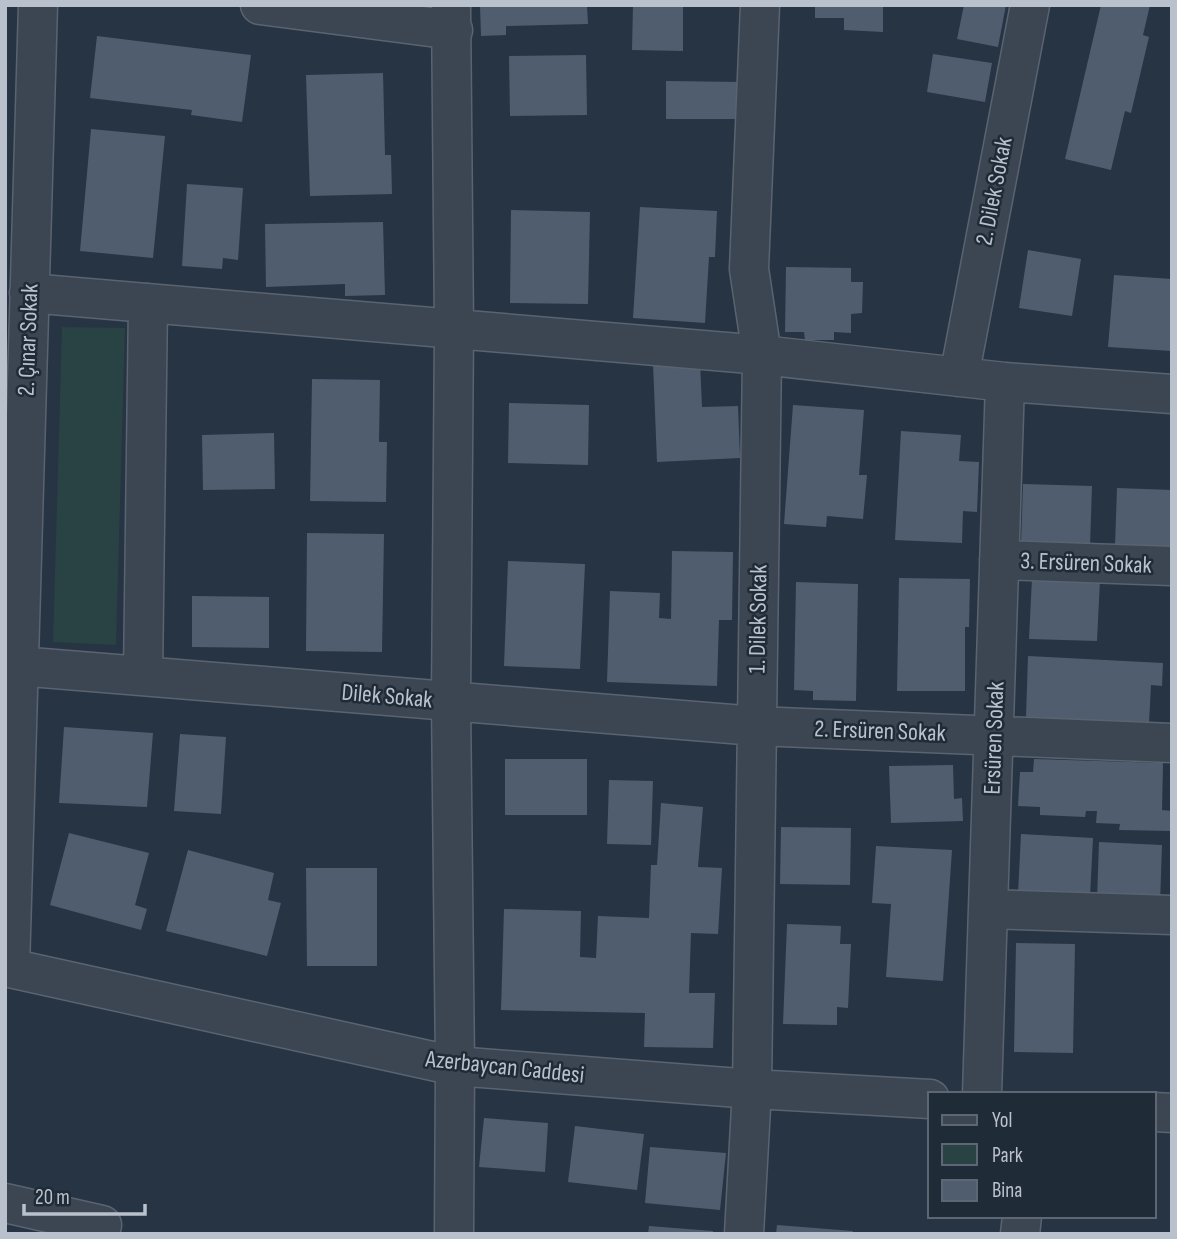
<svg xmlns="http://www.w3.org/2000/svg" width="1177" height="1239" font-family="'Sofia Sans Condensed',sans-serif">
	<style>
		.green { fill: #294244 }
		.building { fill: #505d6e }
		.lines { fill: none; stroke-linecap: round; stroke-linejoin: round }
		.minor-casing { stroke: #5a6470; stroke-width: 41 }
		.minor { stroke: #3c4652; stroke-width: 38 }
		.labels { text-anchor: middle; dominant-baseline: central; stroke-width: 5; stroke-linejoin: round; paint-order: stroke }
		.street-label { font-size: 24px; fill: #b9c1cc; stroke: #202b38 }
	</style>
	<rect width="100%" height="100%" fill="#273443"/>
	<!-- green -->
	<path class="green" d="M 62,327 L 125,328 L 116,645 L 53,642 Z"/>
	<!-- building -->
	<path class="building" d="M 480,5 L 587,5 L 588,24 L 506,26 L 506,35 L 481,36 Z
		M 633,5 L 683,5 L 683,51 L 632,50 Z
		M 815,5 L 883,5 L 883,32 L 844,30 L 844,18 L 815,18 Z
		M 964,5 L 1006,5 L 998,47 L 957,39 Z
		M 1101,5 L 1150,5 L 1143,35 L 1149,37 L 1131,113 L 1125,111 L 1111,170 L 1065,159 Z
		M 97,36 L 251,55 L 242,122 L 191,115 L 192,110 L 90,98 Z
		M 933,54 L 992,63 L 985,102 L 927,92 Z
		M 586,55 L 587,115 L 510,116 L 509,56 Z
		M 383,73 L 385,155 L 391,155 L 392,194 L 310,196 L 306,75 Z
		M 666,81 L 743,82 L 743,119 L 666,119 Z
		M 91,129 L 165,136 L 153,258 L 80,251 Z
		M 187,184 L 243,188 L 238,260 L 223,258 L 222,269 L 182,266 Z
		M 640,207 L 717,211 L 715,257 L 709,257 L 705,323 L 633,318 Z
		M 511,210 L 590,212 L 588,304 L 510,303 Z
		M 383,222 L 385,295 L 345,296 L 345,284 L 266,287 L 265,224 Z
		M 1028,250 L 1081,259 L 1072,316 L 1019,308 Z
		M 786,267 L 851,268 L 851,282 L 863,282 L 862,313 L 851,314 L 851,333 L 834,332 L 834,340 L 805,340 L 804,332 L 785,332 Z
		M 1114,275 L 1172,279 L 1172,351 L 1108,347 Z
		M 700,361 L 702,407 L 738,406 L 740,458 L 657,462 L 653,363 Z
		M 312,379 L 380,380 L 379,442 L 387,442 L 386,502 L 310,501 Z
		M 509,403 L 589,405 L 588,465 L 508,463 Z
		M 793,405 L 864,410 L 859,475 L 867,475 L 863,519 L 827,516 L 826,527 L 784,524 Z
		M 901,431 L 961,435 L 959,461 L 979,462 L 977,512 L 963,511 L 962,543 L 895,540 Z
		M 274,433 L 275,489 L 203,490 L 202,435 Z
		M 1023,484 L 1092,486 L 1090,547 L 1021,544 Z
		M 1117,488 L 1172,490 L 1172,547 L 1115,546 Z
		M 307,533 L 384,534 L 382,652 L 306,651 Z
		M 672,551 L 733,552 L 732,620 L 719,620 L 717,686 L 607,682 L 610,591 L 660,593 L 659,618 L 671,619 Z
		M 508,561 L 585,564 L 580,669 L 504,666 Z
		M 899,578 L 970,579 L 969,627 L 965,627 L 965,691 L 897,691 Z
		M 1032,578 L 1100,580 L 1097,641 L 1029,639 Z
		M 796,582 L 858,584 L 856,701 L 813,700 L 813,691 L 794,690 Z
		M 192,596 L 269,597 L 269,648 L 192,647 Z
		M 1028,656 L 1163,663 L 1162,686 L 1151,685 L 1149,723 L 1026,717 Z
		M 64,727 L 153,733 L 147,807 L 59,803 Z
		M 180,734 L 226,737 L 221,814 L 174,811 Z
		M 505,759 L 587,759 L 587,815 L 505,815 Z
		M 1034,759 L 1163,763 L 1162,810 L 1172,811 L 1171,831 L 1119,830 L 1120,824 L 1096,823 L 1097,811 L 1086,811 L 1085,817 L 1040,815 L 1040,807 L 1018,806 L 1020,772 L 1033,772 Z
		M 953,765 L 954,799 L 962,798 L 963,821 L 891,823 L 889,766 Z
		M 609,780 L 653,781 L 651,845 L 607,844 Z
		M 661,803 L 703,807 L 698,867 L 722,868 L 718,934 L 691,933 L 689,993 L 715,993 L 713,1048 L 644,1047 L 645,1013 L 501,1010 L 504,909 L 581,911 L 580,957 L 596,958 L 598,916 L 649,918 L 651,865 L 657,865 Z
		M 781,827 L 851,828 L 850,885 L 780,884 Z
		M 69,833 L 149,853 L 135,905 L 147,909 L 141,930 L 50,905 Z
		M 1021,834 L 1093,838 L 1090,897 L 1018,894 Z
		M 1099,842 L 1162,845 L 1160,904 L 1097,900 Z
		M 876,846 L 952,850 L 943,981 L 886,977 L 891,904 L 872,903 Z
		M 188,850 L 274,873 L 268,900 L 281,903 L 267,956 L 166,931 Z
		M 306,868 L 377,868 L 377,966 L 307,966 Z
		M 787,924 L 841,926 L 840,944 L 851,944 L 848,1008 L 837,1007 L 837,1025 L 783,1024 Z
		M 1016,943 L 1075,944 L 1073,1053 L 1014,1052 Z
		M 484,1118 L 548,1123 L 545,1172 L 479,1167 Z
		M 575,1126 L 644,1134 L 637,1190 L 568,1182 Z
		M 650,1147 L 726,1153 L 720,1210 L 645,1203 Z
		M 777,1225 L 853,1231 L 852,1234 L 776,1234 Z
		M 649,1226 L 713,1231 L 713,1234 L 648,1234 Z"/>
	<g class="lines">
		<!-- minor casing -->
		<g class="minor-casing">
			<path id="minor" d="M 260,5 L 453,30
				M 451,5 L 454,329 L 451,701 L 455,1066 L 454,1234
				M 29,293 L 762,355 L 1005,382 L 1172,394
				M 959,377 L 1030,5
				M 999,560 L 1172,566
				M 18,666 L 756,726 L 1172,743
				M 143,676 L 148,303
				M 988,909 L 1172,915
				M 5,967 L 455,1066 L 752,1089 L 930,1099
				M 10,968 L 38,5
				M 982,1094 L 1005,382
				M 1154,1112 L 1172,1113
				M 5,1203 L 102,1225 L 99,1234
				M 744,1234 L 752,1089 L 762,355 L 749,269 L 760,5
				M 1020,1234 L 1022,1216"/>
		</g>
		<!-- minor -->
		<use href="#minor" class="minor"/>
	</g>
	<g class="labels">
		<!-- street labels -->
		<g class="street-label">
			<text transform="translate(994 191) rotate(-79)">2. Dilek Sokak</text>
			<text transform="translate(28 340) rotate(-88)">2. Çınar Sokak</text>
			<text transform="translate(1086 563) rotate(2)">3. Ersüren Sokak</text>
			<text transform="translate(758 619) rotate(-89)">1. Dilek Sokak</text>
			<text transform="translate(387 696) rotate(5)">Dilek Sokak</text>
			<text transform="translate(880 731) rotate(2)">2. Ersüren Sokak</text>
			<text transform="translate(994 738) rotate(-88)">Ersüren Sokak</text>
			<text transform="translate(505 1067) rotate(6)">Azerbaycan Caddesi</text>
		</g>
	</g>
	<!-- border -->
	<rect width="1177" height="1239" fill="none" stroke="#b9c1cc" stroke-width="14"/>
	<!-- legend -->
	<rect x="928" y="1092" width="228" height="126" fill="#202b38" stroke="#5d6773" stroke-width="2"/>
	<rect x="942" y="1115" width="35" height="10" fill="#3c4652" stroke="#5d6773" stroke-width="2"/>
	<text x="992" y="1127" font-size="21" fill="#b9c1cc">Yol</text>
	<rect x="942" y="1144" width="35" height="21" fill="#294244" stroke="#5d6773" stroke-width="2"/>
	<text x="992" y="1162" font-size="21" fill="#b9c1cc">Park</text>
	<rect x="942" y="1180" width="35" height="21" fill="#505d6e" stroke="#5d6773" stroke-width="2"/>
	<text x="992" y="1197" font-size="21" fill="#b9c1cc">Bina</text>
	<!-- scale -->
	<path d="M24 1204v10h121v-10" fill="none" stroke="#b9c1cc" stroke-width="3.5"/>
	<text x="35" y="1204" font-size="21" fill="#b9c1cc" stroke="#202b38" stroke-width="5" paint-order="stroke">20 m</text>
</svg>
